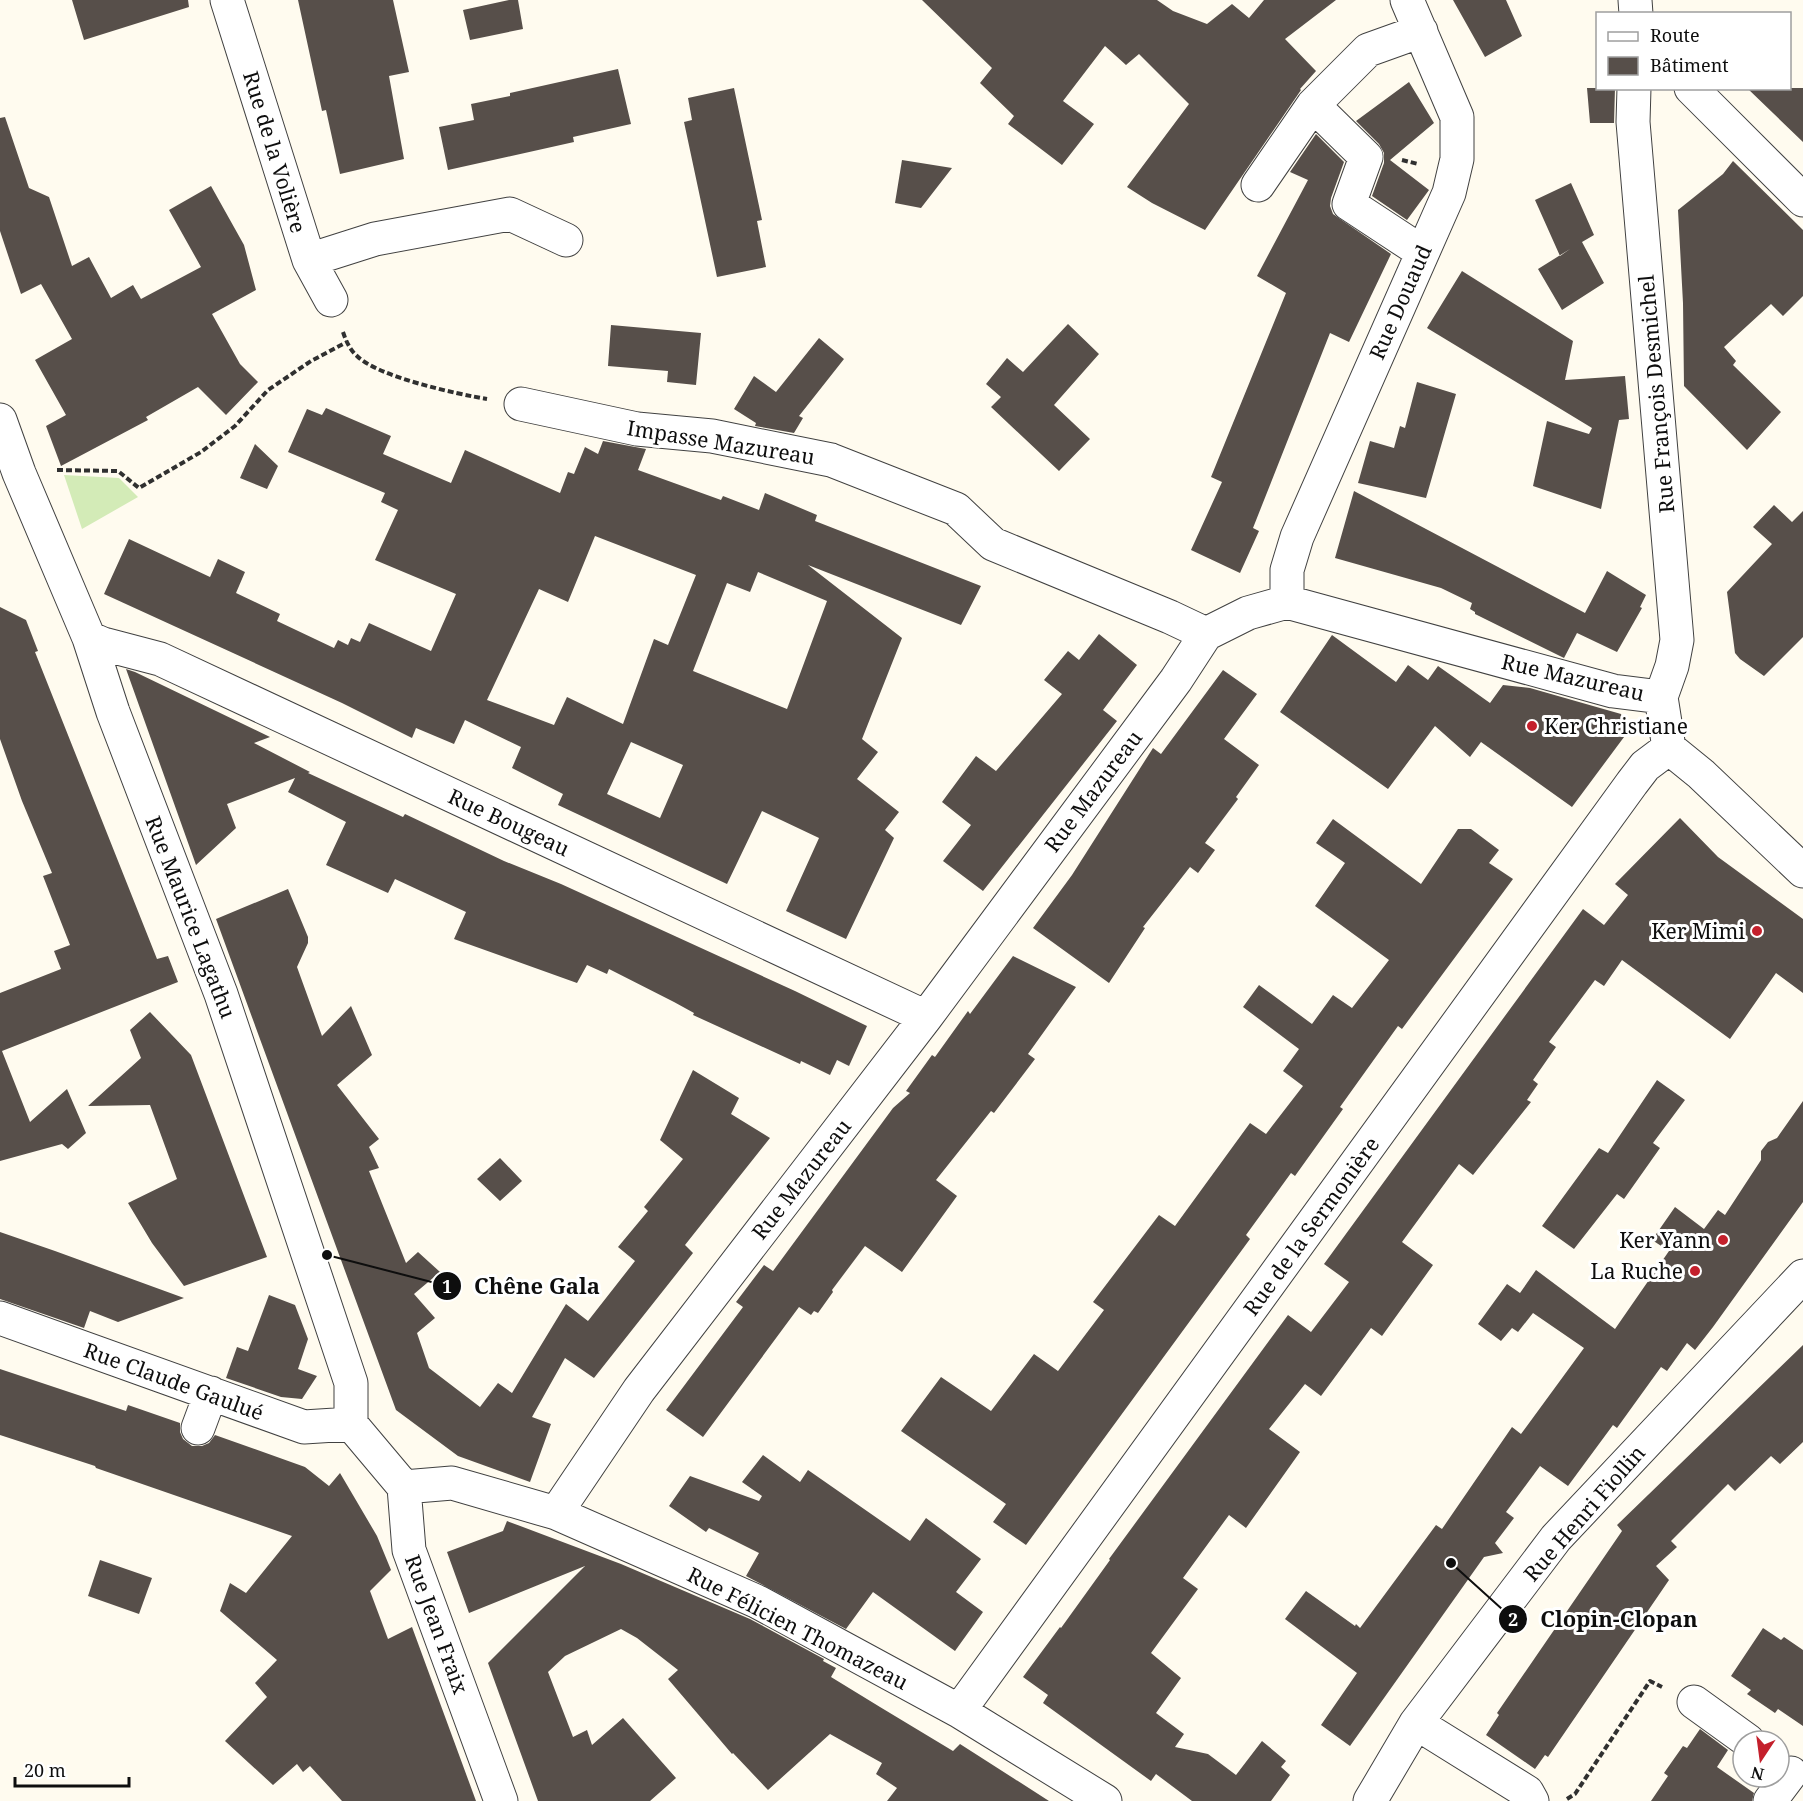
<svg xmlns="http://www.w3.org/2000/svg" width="1803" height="1801" font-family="'Noto Serif',serif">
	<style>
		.green { fill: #d3ebb7 }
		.building { fill: #574f4a; fill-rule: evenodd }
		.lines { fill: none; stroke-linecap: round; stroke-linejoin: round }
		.minor-casing { stroke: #414141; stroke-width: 35 }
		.path { stroke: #303030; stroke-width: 4; stroke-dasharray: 6 3; stroke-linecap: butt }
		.minor { stroke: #fff; stroke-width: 33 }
		.poi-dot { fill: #c4202c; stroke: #fff; stroke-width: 2 }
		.labels { text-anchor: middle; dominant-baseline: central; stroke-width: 6; stroke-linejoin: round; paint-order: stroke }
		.street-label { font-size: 21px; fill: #0e0e0e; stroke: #fff }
		.poi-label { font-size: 21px; fill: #0e0e0e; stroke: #fff; text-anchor: end }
		.leader { fill: none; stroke: #0e0e0e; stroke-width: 2 }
		.callout-dot { fill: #0e0e0e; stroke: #fff; stroke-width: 2 }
		.mark-label { font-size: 18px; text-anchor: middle; font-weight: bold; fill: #fff }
		.callout-label { font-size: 22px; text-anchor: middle; font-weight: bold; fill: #0e0e0e; stroke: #fff; stroke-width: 6; stroke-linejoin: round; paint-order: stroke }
	</style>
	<rect width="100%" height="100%" fill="#fffbef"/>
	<!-- green -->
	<path class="green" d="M 64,475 L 119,478 L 138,497 L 82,529 Z"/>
	<!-- building -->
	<path class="building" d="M 72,0 L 188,0 L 189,7 L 84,40 Z
		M 298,0 L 393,0 L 409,72 L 389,76 L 404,159 L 340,174 L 326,110 L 322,111 Z
		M 509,0 L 518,0 L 523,29 L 470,40 L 463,10 Z
		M 922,0 L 1157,0 L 1173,11 L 1207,24 L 1232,4 L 1249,18 L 1264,0 L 1336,0 L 1285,39 L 1316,71 L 1300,89 L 1301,90 L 1205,230 L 1152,203 L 1127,187 L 1189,104 L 1139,54 L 1126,65 L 1105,46 L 1063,101 L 1094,124 L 1062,165 L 1008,124 L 1014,116 L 980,83 L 992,68 Z
		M 1453,0 L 1506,0 L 1522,36 L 1485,57 Z
		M 618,69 L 631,124 L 573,137 L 574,142 L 448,170 L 439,127 L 474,120 L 471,104 L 510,96 L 510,93 Z
		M 1409,82 L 1434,123 L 1390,160 L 1429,190 L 1407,220 L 1372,196 L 1384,163 L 1384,153 L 1379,144 L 1356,121 Z
		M 734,88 L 762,220 L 757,221 L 766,267 L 717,277 L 684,122 L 692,120 L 688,98 Z
		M 1587,88 L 1615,88 L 1614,123 L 1590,123 Z
		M 1747,88 L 1803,88 L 1803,142 Z
		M 5,117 L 29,188 L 49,197 L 72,266 L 89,257 L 111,298 L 133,285 L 141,299 L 201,267 L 169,210 L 211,186 L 244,245 L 256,290 L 212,314 L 240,364 L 258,382 L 226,415 L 198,387 L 146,417 L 148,420 L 61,466 L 46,426 L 66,415 L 35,360 L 72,339 L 41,284 L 21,294 L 0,231 L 0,118 Z
		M 1316,134 L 1344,162 L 1331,198 L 1330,206 L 1333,214 L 1391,254 L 1349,342 L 1330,333 L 1253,528 L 1259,531 L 1240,573 L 1191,550 L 1222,482 L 1211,477 L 1286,293 L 1257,276 L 1308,180 L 1290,172 Z
		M 902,160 L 952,168 L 921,208 L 895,203 Z
		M 1733,161 L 1803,230 L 1803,296 L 1783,316 L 1771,304 L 1724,347 L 1736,361 L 1733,365 L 1781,412 L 1747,450 L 1684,386 L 1683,303 L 1678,210 L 1723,174 Z
		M 1571,183 L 1594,235 L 1582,242 L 1604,283 L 1562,310 L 1538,269 L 1570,249 L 1560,256 L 1535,200 Z
		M 1462,271 L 1573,341 L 1565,380 L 1625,376 L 1629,419 L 1619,420 L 1601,509 L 1533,486 L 1547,421 L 1589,434 L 1592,428 L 1427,328 Z
		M 1068,324 L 1099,354 L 1054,405 L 1090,439 L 1059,471 L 991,407 L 1001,397 L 986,384 L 1007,358 L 1023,372 Z
		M 611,325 L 701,333 L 696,385 L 667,382 L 668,371 L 608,366 Z
		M 819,338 L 844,359 L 799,416 L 803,418 L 794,433 L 755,426 L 756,423 L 734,409 L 754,376 L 776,392 Z
		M 1417,382 L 1456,394 L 1426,498 L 1358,483 L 1370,441 L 1394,448 L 1400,426 L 1405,428 Z
		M 326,408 L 391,436 L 383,454 L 451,483 L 465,450 L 560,493 L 568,472 L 574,474 L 585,447 L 598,454 L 603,441 L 646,449 L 638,470 L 721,500 L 723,496 L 759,510 L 765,493 L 817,515 L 815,521 L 981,586 L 961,625 L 808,565 L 902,638 L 862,739 L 878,752 L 857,779 L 899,812 L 885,830 L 894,838 L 846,939 L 786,911 L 819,838 L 762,811 L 727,884 L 558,805 L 563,794 L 512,768 L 521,747 L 465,720 L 454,744 L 416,728 L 412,738 L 342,703 L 104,594 L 129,539 L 210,577 L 218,559 L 245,572 L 236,593 L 280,614 L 277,621 L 334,648 L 338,640 L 348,645 L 351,638 L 360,642 L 369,623 L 431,651 L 456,594 L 375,560 L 398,510 L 381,502 L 385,493 L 288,452 L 307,409 L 322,415 ZM 595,536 L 696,575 L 668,645 L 654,639 L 623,724 L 567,697 L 554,725 L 487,700 L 539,589 L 568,602 ZM 758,572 L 827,601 L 787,709 L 693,671 L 727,583 L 750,592 ZM 631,742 L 683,765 L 660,818 L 607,794 Z
		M 255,444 L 278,466 L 267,489 L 240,478 Z
		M 1354,491 L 1585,613 L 1607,571 L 1646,595 L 1640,607 L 1642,608 L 1617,652 L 1577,633 L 1564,658 L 1475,614 L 1475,612 L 1470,609 L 1472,603 L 1441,588 L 1335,558 Z
		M 1774,505 L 1792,522 L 1803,511 L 1803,637 L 1764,676 L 1740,659 L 1735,653 L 1727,592 L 1772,544 L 1753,527 Z
		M 0,607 L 26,620 L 38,651 L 35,652 L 157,959 L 168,956 L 178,982 L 2,1051 L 30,1122 L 67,1089 L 86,1133 L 68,1149 L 62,1144 L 0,1161 L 0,993 L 61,969 L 54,951 L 70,945 L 43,876 L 52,873 L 22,801 L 0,739 Z
		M 1099,634 L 1137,665 L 1103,710 L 1117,721 L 983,891 L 943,861 L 971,825 L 942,802 L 976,756 L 996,771 L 1062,694 L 1044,680 L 1068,651 L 1079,660 Z
		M 1332,635 L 1396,682 L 1408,665 L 1428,680 L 1438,666 L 1490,703 L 1503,685 L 1530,688 L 1621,714 L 1627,733 L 1572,807 L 1481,742 L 1470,757 L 1435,726 L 1388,789 L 1280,712 Z
		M 126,669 L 135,672 L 270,737 L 254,743 L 310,772 L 308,773 L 403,817 L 405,814 L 504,861 L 561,884 L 795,991 L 867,1026 L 849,1066 L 837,1060 L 830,1075 L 801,1061 L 800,1064 L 693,1015 L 694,1013 L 674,1002 L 609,969 L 607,974 L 587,965 L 577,983 L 454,939 L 466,912 L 395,879 L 388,893 L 326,865 L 346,822 L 288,792 L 295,778 L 227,804 L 236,828 L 196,865 Z
		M 1223,670 L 1257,694 L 1224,739 L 1259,765 L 1236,797 L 1238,799 L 1205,843 L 1215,850 L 1198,873 L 1190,867 L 1143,927 L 1145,928 L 1109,983 L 1033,928 L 1072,875 L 1153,748 L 1161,754 Z
		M 1680,818 L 1718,857 L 1803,919 L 1803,993 L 1776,973 L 1730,1039 L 1622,960 L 1604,986 L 1595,980 L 1549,1042 L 1556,1047 L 1533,1080 L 1538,1084 L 1527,1100 L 1531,1102 L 1473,1175 L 1459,1164 L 1402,1242 L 1433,1265 L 1382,1336 L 1371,1328 L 1321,1396 L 1305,1384 L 1269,1429 L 1300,1452 L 1246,1528 L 1229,1515 L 1183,1578 L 1198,1589 L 1151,1653 L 1181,1678 L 1156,1713 L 1184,1734 L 1175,1747 L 1208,1754 L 1236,1775 L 1262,1741 L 1286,1761 L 1281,1767 L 1290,1775 L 1271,1801 L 1192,1801 L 1156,1774 L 1151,1781 L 1043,1703 L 1048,1695 L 1023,1677 L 1060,1627 L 1061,1628 L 1110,1560 L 1109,1559 L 1288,1315 L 1311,1332 L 1349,1282 L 1324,1264 L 1583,909 L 1604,925 L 1628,895 L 1615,884 Z
		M 1333,819 L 1421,884 L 1458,829 L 1471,829 L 1499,850 L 1489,863 L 1513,879 L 1402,1029 L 1398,1026 L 1340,1107 L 1343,1109 L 1295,1176 L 1291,1173 L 1246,1235 L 1250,1239 L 1026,1545 L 993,1522 L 1006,1504 L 901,1431 L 941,1377 L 991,1411 L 1034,1354 L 1058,1371 L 1104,1310 L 1093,1302 L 1159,1215 L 1175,1226 L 1250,1123 L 1266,1134 L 1303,1086 L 1283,1071 L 1299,1049 L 1243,1007 L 1259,985 L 1312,1024 L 1333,995 L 1352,1008 L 1389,960 L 1315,906 L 1345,863 L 1316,843 Z
		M 288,889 L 308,937 L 308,943 L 297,967 L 322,1036 L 351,1006 L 372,1055 L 337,1085 L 379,1139 L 369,1147 L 379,1168 L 369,1171 L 406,1263 L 418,1252 L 440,1272 L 414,1294 L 435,1318 L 417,1333 L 429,1368 L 480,1407 L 498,1383 L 512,1393 L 566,1304 L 588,1321 L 635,1261 L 618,1247 L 648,1211 L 644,1207 L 683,1159 L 660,1140 L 693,1070 L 739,1098 L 731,1114 L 770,1138 L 685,1245 L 693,1253 L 594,1378 L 565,1358 L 532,1417 L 551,1424 L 530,1482 L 458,1456 L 396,1410 L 216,919 Z
		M 1013,956 L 1076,987 L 1028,1054 L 1035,1059 L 994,1113 L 991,1111 L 936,1180 L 957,1196 L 902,1272 L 865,1246 L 832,1290 L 833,1292 L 818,1313 L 814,1311 L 811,1315 L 799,1307 L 703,1437 L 666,1410 L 743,1307 L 736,1302 L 764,1265 L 773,1271 L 893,1108 L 910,1093 L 906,1091 L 932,1055 L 935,1057 L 968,1011 L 970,1014 Z
		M 150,1012 L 191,1055 L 267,1257 L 184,1286 L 152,1243 L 128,1203 L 177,1179 L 150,1105 L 88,1106 L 141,1058 L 130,1030 Z
		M 1657,1080 L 1685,1100 L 1653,1143 L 1660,1148 L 1624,1199 L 1617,1194 L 1574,1249 L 1542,1226 L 1599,1148 L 1608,1153 Z
		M 1803,1101 L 1803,1202 L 1713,1327 L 1695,1350 L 1687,1343 L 1667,1371 L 1661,1367 L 1617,1428 L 1613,1425 L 1568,1486 L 1540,1466 L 1506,1512 L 1514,1518 L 1495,1543 L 1503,1553 L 1484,1557 L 1350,1746 L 1321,1725 L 1357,1673 L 1285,1619 L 1306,1591 L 1355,1626 L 1356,1624 L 1360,1628 L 1436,1525 L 1442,1529 L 1512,1427 L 1521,1434 L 1584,1348 L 1533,1313 L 1518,1332 L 1512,1328 L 1501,1341 L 1478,1324 L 1507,1284 L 1520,1293 L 1536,1270 L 1615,1329 L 1669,1251 L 1652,1240 L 1675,1207 L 1704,1229 L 1718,1210 L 1725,1215 L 1761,1160 L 1761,1151 L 1768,1142 L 1777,1138 Z
		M 500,1158 L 522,1181 L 500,1201 L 477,1179 Z
		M 0,1232 L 55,1251 L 184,1298 L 118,1322 L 90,1311 L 84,1328 L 0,1299 Z
		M 269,1295 L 295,1305 L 308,1339 L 298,1369 L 317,1376 L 302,1399 L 281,1397 L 226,1378 L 237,1347 L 248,1351 Z
		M 1803,1345 L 1803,1442 L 1780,1464 L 1771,1456 L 1735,1491 L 1728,1484 L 1671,1541 L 1677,1547 L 1656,1566 L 1669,1580 L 1548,1757 L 1545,1755 L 1535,1769 L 1486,1735 L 1499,1715 L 1497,1713 L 1622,1531 L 1617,1525 Z
		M 0,1369 L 126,1411 L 128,1405 L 180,1423 L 180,1432 L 183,1439 L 192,1446 L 202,1446 L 209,1443 L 215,1435 L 305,1467 L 329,1486 L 340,1473 L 377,1536 L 391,1570 L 370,1591 L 388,1639 L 412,1627 L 476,1801 L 342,1801 L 310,1766 L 303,1772 L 297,1764 L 273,1785 L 225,1741 L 267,1697 L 255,1683 L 277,1660 L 220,1611 L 230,1583 L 246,1593 L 292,1536 L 96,1468 L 95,1466 L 0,1435 Z
		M 763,1455 L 800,1482 L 808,1470 L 910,1541 L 926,1518 L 981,1559 L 956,1592 L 983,1612 L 955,1651 L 873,1592 L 846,1629 L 746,1576 L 759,1553 L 709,1528 L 706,1532 L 669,1506 L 690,1476 L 759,1501 L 762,1496 L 742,1482 Z
		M 507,1521 L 621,1564 L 750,1619 L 824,1659 L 823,1661 L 836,1668 L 831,1677 L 880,1707 L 953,1751 L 960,1744 L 1049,1801 L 887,1801 L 897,1788 L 876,1774 L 882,1763 L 830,1734 L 768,1790 L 733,1753 L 732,1754 L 668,1679 L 678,1670 L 637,1638 L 621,1629 L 565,1656 L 548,1672 L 573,1737 L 587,1730 L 592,1745 L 623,1718 L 676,1778 L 650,1801 L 538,1801 L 488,1663 L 585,1566 L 469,1613 L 447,1552 L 503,1531 Z
		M 100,1560 L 152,1578 L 139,1614 L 88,1596 Z
		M 1763,1628 L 1781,1640 L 1784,1637 L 1803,1650 L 1803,1726 L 1778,1709 L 1775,1713 L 1747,1694 L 1751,1690 L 1731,1676 Z
		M 1700,1729 L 1728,1750 L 1717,1767 L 1754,1793 L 1752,1801 L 1651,1801 L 1668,1776 L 1664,1773 L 1683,1746 L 1687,1748 Z"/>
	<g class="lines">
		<!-- minor casing -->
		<g class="minor-casing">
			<path id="minor" d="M 227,0 L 309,260 L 331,300
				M 1635,0 L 1636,14
				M 1634,88 L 1633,122 L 1677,640 L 1672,666 L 1661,697
				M 1691,88 L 1803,200
				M 1313,105 L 1366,157 L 1349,204 L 1422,252
				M 1258,185 L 1313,105 L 1368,50 L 1421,31
				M 309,260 L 375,239 L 510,214 L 566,240
				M 521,404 L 637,429 L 712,436 L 831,460 L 956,509 L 993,544 L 1170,617 L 1206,634
				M 0,420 L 19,473 L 89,638 L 113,712 L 221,994 L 351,1383 L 351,1424
				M 1287,602 L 1287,570 L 1297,537 L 1449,193 L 1457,159 L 1457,117 L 1407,0
				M 89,638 L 103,644 L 160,659 L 926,1017
				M 0,1318 L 304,1427 L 351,1424
				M 351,1424 L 404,1487 L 409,1550 L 501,1801
				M 198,1428 L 211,1393
				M 404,1487 L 452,1483 L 556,1513 L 758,1602 L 959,1711 L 1105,1801
				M 556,1513 L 639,1390 L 926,1017 L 1176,680 L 1206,634 L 1248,613 L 1287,602 L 1613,691 L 1661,697 L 1669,748 L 1701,774 L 1803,871
				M 1694,1702 L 1748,1741
				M 959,1711 L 1632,783 L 1645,766 L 1669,748
				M 1416,1723 L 1527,1792 L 1532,1801
				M 1370,1801 L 1416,1723 L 1556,1538 L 1803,1276
				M 1770,1801 L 1791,1773"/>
		</g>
		<!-- path -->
		<path class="path" d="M 1402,160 L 1418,164
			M 343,332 C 346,341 350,350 357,356 C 378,377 457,394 487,399
			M 57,470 L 118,471 L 139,488 L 201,452 L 235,426 L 268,390 L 311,361 L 347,342
			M 1567,1799 L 1575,1794 L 1650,1681 L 1662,1687"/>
		<!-- minor -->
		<use href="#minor" class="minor"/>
	</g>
	<!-- markers -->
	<g class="poi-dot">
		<circle cx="1532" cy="726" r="6"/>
		<circle cx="1757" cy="931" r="6"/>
		<circle cx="1723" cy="1240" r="6"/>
		<circle cx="1695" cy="1271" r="6"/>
	</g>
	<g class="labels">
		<!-- street labels -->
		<g class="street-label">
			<text transform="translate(275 152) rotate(73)">Rue de la Volière</text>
			<text transform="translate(1400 302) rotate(-66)">Rue Douaud</text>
			<text transform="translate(1656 394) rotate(-95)">Rue François Desmichel</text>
			<text transform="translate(721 442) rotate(9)">Impasse Mazureau</text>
			<text transform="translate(1573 677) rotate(13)">Rue Mazureau</text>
			<text transform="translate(1093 791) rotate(-53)">Rue Mazureau</text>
			<text transform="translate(509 822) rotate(25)">Rue Bougeau</text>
			<text transform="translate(191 917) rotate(69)">Rue Maurice Lagathu</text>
			<text transform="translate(801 1179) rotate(-52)">Rue Mazureau</text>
			<text transform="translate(1311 1226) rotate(-54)">Rue de la Sermonière</text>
			<text transform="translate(174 1381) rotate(20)">Rue Claude Gaulué</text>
			<text transform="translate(1584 1513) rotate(-49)">Rue Henri Fiollin</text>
			<text transform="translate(437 1624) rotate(70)">Rue Jean Fraix</text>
			<text transform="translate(798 1628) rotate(27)">Rue Félicien Thomazeau</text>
		</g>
		<!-- poi labels -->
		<g class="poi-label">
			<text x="1544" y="726" text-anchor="start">Ker Christiane</text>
			<text x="1745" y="931">Ker Mimi</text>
			<text x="1711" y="1240">Ker Yann</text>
			<text x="1683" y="1271">La Ruche</text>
		</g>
	</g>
	<!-- callouts -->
	<path class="leader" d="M327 1255L447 1286M1451 1563L1513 1619"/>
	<g class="callout-dot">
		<circle cx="327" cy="1255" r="6"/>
		<circle cx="1451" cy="1563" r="6"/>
		<circle cx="447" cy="1286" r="15"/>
		<circle cx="1513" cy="1619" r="15"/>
	</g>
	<g class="mark-label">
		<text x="447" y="1293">1</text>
		<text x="1513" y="1626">2</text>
	</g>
	<g class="callout-label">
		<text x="537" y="1294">Chêne Gala</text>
		<text x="1619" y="1627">Clopin-Clopan</text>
	</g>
	<!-- legend -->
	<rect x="1596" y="12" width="195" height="78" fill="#ffffff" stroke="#9f9f9f" stroke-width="1.5"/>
	<rect x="1608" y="32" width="30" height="9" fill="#ffffff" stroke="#9f9f9f" stroke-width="1.5"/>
	<text x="1650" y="42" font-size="18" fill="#0e0e0e">Route</text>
	<rect x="1608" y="57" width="30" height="18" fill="#574f4a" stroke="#9f9f9f" stroke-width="1.5"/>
	<text x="1650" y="72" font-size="18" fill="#0e0e0e">Bâtiment</text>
	<!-- north arrow -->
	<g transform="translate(1761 1759) rotate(193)"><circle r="28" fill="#ffffff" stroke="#9f9f9f" stroke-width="1.5"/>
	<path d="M0-4.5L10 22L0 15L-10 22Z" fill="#c4202c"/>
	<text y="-9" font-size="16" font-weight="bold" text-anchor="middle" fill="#0e0e0e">N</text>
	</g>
	<!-- scale -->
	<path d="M15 1777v9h114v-9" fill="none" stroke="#0e0e0e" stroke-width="3"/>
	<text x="24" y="1777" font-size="18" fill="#0e0e0e" stroke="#ffffff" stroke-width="4.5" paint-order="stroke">20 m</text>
</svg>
